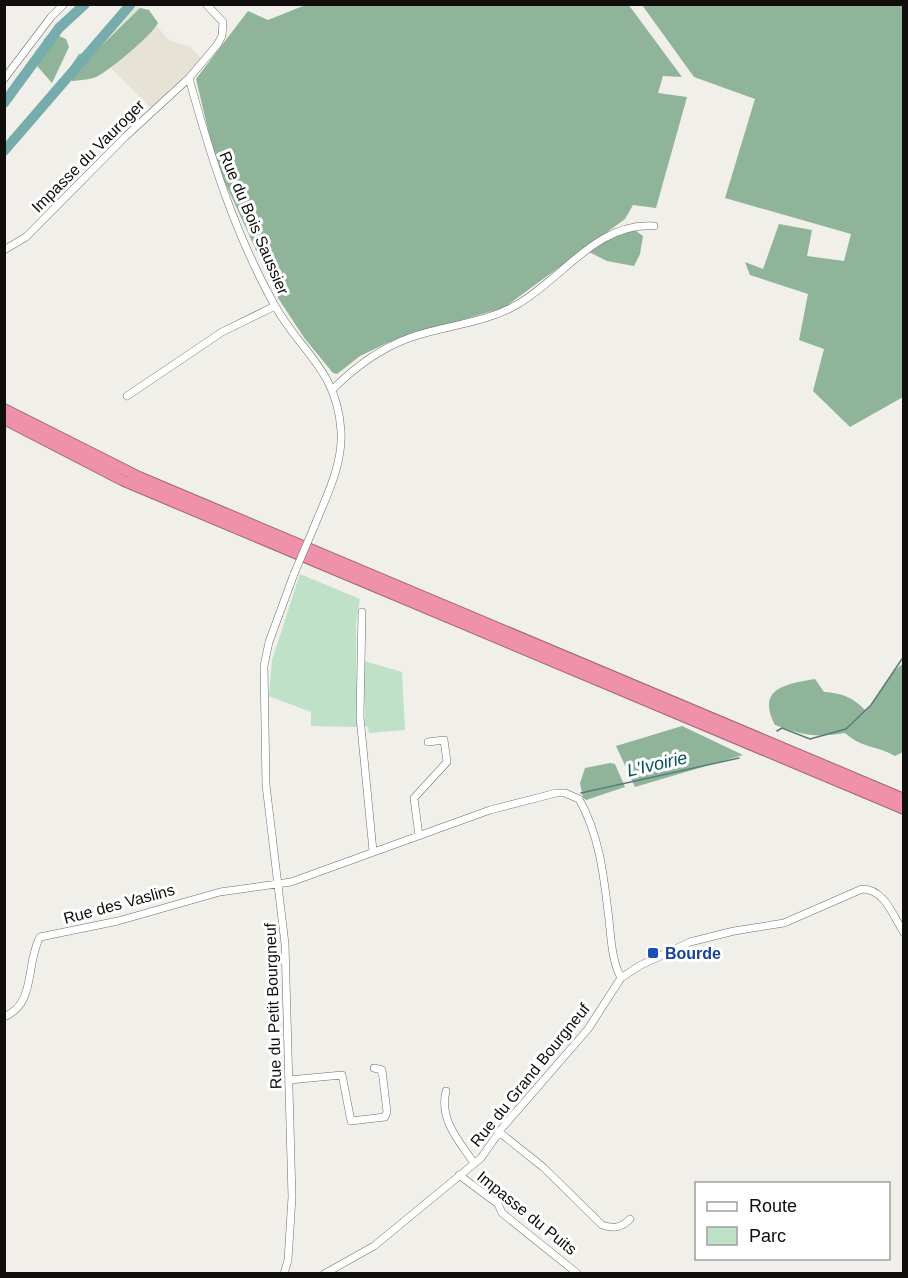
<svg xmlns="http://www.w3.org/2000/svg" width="908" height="1278" font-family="Helvetica,sans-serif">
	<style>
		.built { fill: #e6e3d6 }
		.green { fill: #bfe1c8 }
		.forest { fill: #8fb499 }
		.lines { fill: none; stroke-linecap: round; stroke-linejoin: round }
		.stream { stroke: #587d7c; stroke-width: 1.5 }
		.river { stroke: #77acac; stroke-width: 10 }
		.minor-casing { stroke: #6f6e69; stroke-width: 8 }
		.highway-casing { stroke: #a16374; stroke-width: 12 }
		.minor { stroke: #fff; stroke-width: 7 }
		.highway { stroke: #ef91ab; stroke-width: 10 }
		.minor-bridge-casing { stroke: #6f6e69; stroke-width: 8; stroke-linecap: butt }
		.minor-bridge { stroke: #fff; stroke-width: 7 }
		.transit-dot { fill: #1a4fb4; stroke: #fff; stroke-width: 2 }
		.labels { text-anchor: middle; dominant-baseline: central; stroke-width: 6; stroke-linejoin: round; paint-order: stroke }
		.street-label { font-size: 16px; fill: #0f0e0d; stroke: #fff }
		.transit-label { font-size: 16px; font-weight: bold; fill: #164399; stroke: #fff; text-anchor: start }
		.water-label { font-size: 18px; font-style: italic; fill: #035556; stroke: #fff }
	</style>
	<rect width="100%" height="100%" fill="#f0efe9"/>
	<!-- built -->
	<path class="built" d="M 138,5 L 170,41 L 189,46 L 201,58 L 190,71 L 151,108 L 94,51 Z"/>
	<!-- green -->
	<path class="green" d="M 300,574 L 360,599 L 356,624 L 357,727 L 311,726 L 311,712 L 269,696 L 272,660 Z
		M 364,661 L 402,672 L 405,730 L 369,733 L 368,727 L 365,726 Z"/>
	<!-- forest -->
	<path class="forest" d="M 308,4 L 628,4 L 682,77 L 663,76 L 658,93 L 687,97 L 656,208 L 633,205 L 625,219 L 505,307 L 387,343 L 360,356 L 337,374 L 333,373 L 305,339 L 278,298 L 216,163 L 196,79 L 248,11 L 268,20 Z
		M 642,5 L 903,5 L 903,397 L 850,427 L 813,391 L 824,349 L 799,340 L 808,294 L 750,275 L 745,262 L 763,269 L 779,224 L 812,230 L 807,256 L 844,261 L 851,234 L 725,198 L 755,99 L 694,77 Z
		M 140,8 L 149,10 L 158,23 C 152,35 109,71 96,77 C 89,80 80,80 72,81 L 69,69 L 79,54 L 95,52 Z
		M 52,33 L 66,39 L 69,47 L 52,83 L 37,66 L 44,39 Z
		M 632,228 L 643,236 L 640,254 L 634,266 L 607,261 L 589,252 L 612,235 Z
		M 903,664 L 903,752 L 895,756 C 874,744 865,750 845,733 C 815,738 803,735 775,725 C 756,688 786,684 815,679 L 824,692 C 842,693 852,697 865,710 C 882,697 887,673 903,664 Z
		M 682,726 L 743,755 L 635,787 L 616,746 Z
		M 610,763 L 615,764 L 625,787 L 586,800 L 583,798 L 580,783 L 585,768 Z"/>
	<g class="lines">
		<!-- stream -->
		<path class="stream" d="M 777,731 L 782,728 L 810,739 L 846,729 L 871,705 L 904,656
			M 581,793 L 739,758"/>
		<!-- river -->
		<path class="river" d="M 4,103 L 59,28 L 85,4
			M 4,151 L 131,4"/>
		<!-- minor casing -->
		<g class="minor-casing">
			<path id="minor" d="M 206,4 L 223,22 L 222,36 L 217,45 L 189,78 C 210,155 235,234 274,304 C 300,352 337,369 341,431 C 343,465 326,497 314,527
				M 4,79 L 51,17 L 64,4
				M 4,250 L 26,237 L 125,137 L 189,78
				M 333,389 C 355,367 379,349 409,338 C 445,325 484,324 518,304 C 563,278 597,222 654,226
				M 127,396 L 222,332 L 275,306
				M 362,612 L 360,717 L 373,851
				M 419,836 L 414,798 L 447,762 L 444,740 L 428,742
				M 4,1017 C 37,1003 25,964 40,937 L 118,921 L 220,892 L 291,882 L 490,810 L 556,793 L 565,793 L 579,799 C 600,836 604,878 609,920 C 611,939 612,961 621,978
				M 289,1080 L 342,1075 L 351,1121 L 385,1117 L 387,1112 L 382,1070 L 374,1068
				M 446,1091 C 439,1120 459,1141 474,1163
				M 499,1132 L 543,1167 L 602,1225 C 614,1229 621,1228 630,1219
				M 459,1175 L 498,1204 L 502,1213 L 578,1274
				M 284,1274 L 288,1260 L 292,1197 L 285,944 L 266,785 L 264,666 L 269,642 L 294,574
				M 324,1274 L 374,1246 L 481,1158 L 502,1128 L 588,1029 L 621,978 L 639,966 L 690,942 L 734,931 L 784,923 L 862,889 C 885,889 893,916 904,933"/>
		</g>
		<!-- highway casing -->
		<g class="highway-casing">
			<path id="highway" d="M 4,409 L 139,477 L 904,799
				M 4,419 L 124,481 L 904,809"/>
		</g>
		<!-- minor -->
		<use href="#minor" class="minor"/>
		<!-- highway -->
		<use href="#highway" class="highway"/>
		<!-- minor-bridge casing -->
		<g class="minor-bridge-casing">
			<path id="minor-bridge" d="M 294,574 L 314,527"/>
		</g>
		<!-- minor-bridge -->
		<use href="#minor-bridge" class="minor-bridge"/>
	</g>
	<!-- markers -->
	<rect class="transit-dot" x="647" y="947" width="12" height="12" rx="3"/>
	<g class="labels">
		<!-- street labels -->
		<g class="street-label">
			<text transform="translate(88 156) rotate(-45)">Impasse du Vauroger</text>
			<text transform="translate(254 223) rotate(67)">Rue du Bois Saussier</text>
			<text transform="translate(119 904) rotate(-15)">Rue des Vaslins</text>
			<text transform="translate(273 1006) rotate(-92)">Rue du Petit Bourgneuf</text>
			<text transform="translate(530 1075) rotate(-51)">Rue du Grand Bourgneuf</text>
			<text transform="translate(527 1213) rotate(39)">Impasse du Puits</text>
		</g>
		<!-- transit labels -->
		<g class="transit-label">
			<text x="665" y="953">Bourde</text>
		</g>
		<!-- water labels -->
		<g class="water-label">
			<text transform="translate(657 764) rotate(-13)">L'Ivoirie</text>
		</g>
	</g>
	<!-- border -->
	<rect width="908" height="1278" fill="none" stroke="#0f0e0d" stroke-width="12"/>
	<!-- legend -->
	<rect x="695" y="1182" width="195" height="78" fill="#ffffff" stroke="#9f9f9e" stroke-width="1.5"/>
	<rect x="707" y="1202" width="30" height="9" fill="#ffffff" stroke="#9f9f9e" stroke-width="1.5"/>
	<text x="749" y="1212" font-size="18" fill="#0f0e0d">Route</text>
	<rect x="707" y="1227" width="30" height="18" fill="#bfe1c8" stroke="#9f9f9e" stroke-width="1.5"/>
	<text x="749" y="1242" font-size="18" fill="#0f0e0d">Parc</text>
</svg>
